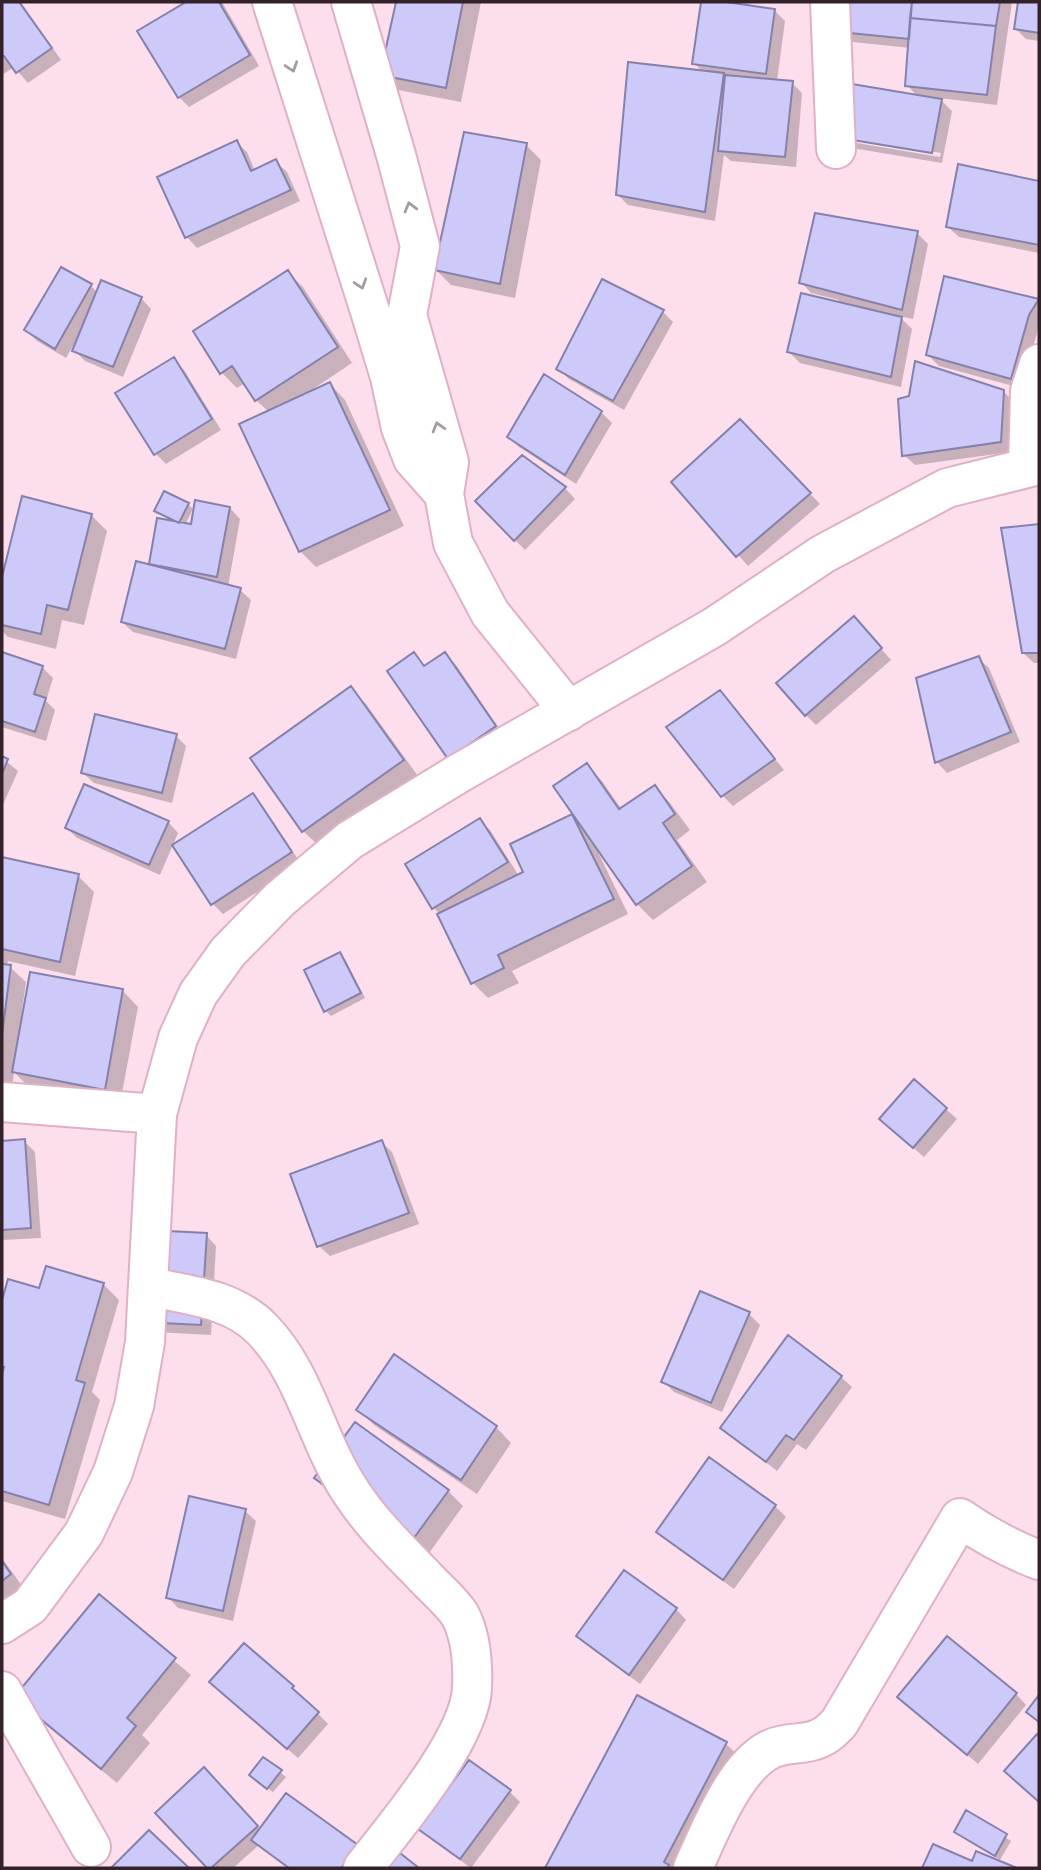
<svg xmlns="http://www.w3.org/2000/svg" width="1041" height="1870" font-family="Signika,sans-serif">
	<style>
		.shadow { fill: #0003; fill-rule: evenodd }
		.building { fill: #cdc9f9; stroke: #8581ab; stroke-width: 2 }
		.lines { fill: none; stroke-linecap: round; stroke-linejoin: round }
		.street-casing { stroke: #e0b0c7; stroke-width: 42 }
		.secondary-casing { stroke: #e0b0c7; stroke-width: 42 }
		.street { stroke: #fff; stroke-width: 38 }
		.secondary { stroke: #fff; stroke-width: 38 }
		.oneway { stroke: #a49ca0 }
	</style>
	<rect width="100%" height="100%" fill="#fcdeec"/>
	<!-- shadow -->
	<path class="shadow" d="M 2,2 L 21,2 L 61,60 L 28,83 L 14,67 L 2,75 Z
		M 190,2 L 222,2 L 259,66 L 189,107 L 179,97 L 139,31 Z
		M 398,2 L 481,2 L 461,102 L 398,90 L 382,74 Z
		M 702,2 L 774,10 L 785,21 L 777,81 L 792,83 L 802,93 L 796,167 L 731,161 L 724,155 L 715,221 L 628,205 L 617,194 L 704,73 L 694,63 Z
		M 843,2 L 1012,2 L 997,105 L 939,98 L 952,111 L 942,163 L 852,148 L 842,137 L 918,97 L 907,85 L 910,48 L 853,42 L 842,31 ZM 851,138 L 941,153 L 940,157 L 851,142 Z
		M 1020,2 L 1039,2 L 1039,41 L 1026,39 L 1015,28 Z
		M 236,142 L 247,152 L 255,171 L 276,162 L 287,172 L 300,201 L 197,248 L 187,237 L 159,178 Z
		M 526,145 L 541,160 L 515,298 L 451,285 L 436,270 Z
		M 960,166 L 1039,183 L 1039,253 L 959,237 L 948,227 Z
		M 917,233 L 928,244 L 913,319 L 899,316 L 912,329 L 901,387 L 800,363 L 789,352 L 839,300 L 811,293 L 801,282 Z
		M 287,272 L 303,287 L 352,363 L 310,391 L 311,393 L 330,384 L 345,400 L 404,526 L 316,567 L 300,551 L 269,412 L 256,400 L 245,383 L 237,388 L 221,372 Z
		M 945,278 L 1039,301 L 1039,326 L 1021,388 L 939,366 L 928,355 Z
		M 91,286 L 98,293 L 141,298 L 151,309 L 123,377 L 85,361 L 74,350 L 77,343 L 75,342 L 66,358 L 37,341 L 26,330 Z
		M 663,312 L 673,322 L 624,410 L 569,379 L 558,369 Z
		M 173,360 L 184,370 L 221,430 L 166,464 L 155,453 Z
		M 1003,391 L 1014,402 L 1011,452 L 915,465 L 904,455 L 910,397 Z
		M 601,412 L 612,423 L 576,484 L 519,447 L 509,437 Z
		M 740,421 L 820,504 L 748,566 L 674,482 Z
		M 565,488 L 575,499 L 525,550 L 477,501 Z
		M 23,498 L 91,515 L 107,531 L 84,625 L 62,620 L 56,649 L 8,637 L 2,631 L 2,584 Z
		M 188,504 L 193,509 L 185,525 L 192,527 L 230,508 L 240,519 L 228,587 L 240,590 L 251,600 L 236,659 L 133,632 L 122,622 L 150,567 L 158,520 L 176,522 L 156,511 Z
		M 1039,526 L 1039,663 L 1034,663 L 1023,653 L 1003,530 Z
		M 864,629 L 891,660 L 816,725 L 806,715 Z
		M 2,654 L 42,667 L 53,678 L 46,701 L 55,710 L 46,741 L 2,727 Z
		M 414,654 L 426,667 L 445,654 L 456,665 L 505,737 L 459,769 Z
		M 978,658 L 989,668 L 1020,742 L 947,773 L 937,762 Z
		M 350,688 L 366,704 L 418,776 L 319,846 L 303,831 Z
		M 720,692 L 784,770 L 733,806 L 723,796 Z
		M 176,736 L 186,746 L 172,803 L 94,783 L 83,773 Z
		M 2,758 L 18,771 L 2,807 Z
		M 586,765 L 602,781 L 622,810 L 655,787 L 670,803 L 690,830 L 677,840 L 707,882 L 653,920 L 637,904 L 599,849 L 597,850 L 628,914 L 512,971 L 519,983 L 488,998 L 473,983 L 440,914 L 434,908 L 479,820 L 490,830 L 519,876 L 526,873 L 513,845 L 575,814 Z
		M 253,795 L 263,806 L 301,864 L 223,914 L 213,904 Z
		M 168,822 L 178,833 L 160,875 L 77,838 L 67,828 Z
		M 2,859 L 78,876 L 94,892 L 75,976 L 8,961 L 7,966 L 10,967 L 26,982 L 22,1010 L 123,991 L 138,1007 L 120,1104 L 29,1087 L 14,1072 L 11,1097 L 2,1096 Z
		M 340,954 L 345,959 L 365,998 L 331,1016 L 326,1011 Z
		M 946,1109 L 957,1119 L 924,1157 L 892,1129 Z
		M 24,1141 L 35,1152 L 41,1238 L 2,1240 L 2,1142 Z
		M 381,1142 L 392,1152 L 419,1224 L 330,1256 L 319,1246 Z
		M 206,1235 L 216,1246 L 211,1335 L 155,1332 Z
		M 9,1281 L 40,1291 L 103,1284 L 119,1300 L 92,1392 L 100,1400 L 65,1519 L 2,1501 L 2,1307 Z
		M 701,1293 L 749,1314 L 760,1325 L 722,1412 L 674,1392 L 663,1381 Z
		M 841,1377 L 852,1387 L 806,1450 L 797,1444 L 777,1471 L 722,1427 Z
		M 359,1410 L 496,1427 L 511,1443 L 477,1494 L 374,1425 Z
		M 709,1459 L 775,1506 L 786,1517 L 734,1589 L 669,1542 L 658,1532 Z
		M 317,1478 L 448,1491 L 463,1506 L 424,1560 L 332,1493 Z
		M 245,1511 L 256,1521 L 233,1621 L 178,1608 L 168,1597 Z
		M 2,1558 L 25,1590 L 2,1607 Z
		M 99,1597 L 191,1675 L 142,1735 L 150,1743 L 117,1783 L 32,1713 Z
		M 676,1609 L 686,1620 L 640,1684 L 589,1646 L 578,1636 Z
		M 244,1645 L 293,1688 L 328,1724 L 298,1758 L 222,1693 Z
		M 1016,1694 L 1026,1705 L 978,1764 L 899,1697 Z
		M 638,1697 L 726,1744 L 742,1759 L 684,1868 L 547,1868 Z
		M 264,1759 L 286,1777 L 273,1792 L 256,1780 Z
		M 215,1780 L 261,1830 L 286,1795 L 359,1868 L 288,1868 L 259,1845 L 233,1868 L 209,1868 L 158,1813 Z
		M 510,1792 L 520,1802 L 471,1868 L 431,1839 L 420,1829 Z
		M 967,1813 L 1011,1841 L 1000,1860 L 956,1831 Z"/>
	<!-- building -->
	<path class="building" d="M 2,2 L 19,2 L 52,48 L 16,73 L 4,56 L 2,57 Z
		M 186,2 L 219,2 L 250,55 L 178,98 L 137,31 Z
		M 396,2 L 463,2 L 446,88 L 380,75 Z
		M 701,2 L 726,2 L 775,9 L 766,74 L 692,64 Z
		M 841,2 L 912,2 L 909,39 L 840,32 Z
		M 912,2 L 1000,2 L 996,26 L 910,18 Z
		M 1018,2 L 1039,2 L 1039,33 L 1014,29 Z
		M 910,18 L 996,26 L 987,95 L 905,86 Z
		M 628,62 L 724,73 L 705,212 L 616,195 Z
		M 725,75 L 793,81 L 785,157 L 718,151 Z
		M 846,83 L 942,99 L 932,153 L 840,138 Z
		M 464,132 L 527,143 L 500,284 L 434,270 Z
		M 237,140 L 251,171 L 276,159 L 291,190 L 185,238 L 157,177 Z
		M 958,164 L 1039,181 L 1039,245 L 946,227 Z
		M 815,213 L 918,231 L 902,310 L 799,283 Z
		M 61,267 L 92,284 L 55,349 L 24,330 Z
		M 288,270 L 338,347 L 255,401 L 232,366 L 220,374 L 193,331 Z
		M 944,276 L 1039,299 L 1029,315 L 1011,379 L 926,355 Z
		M 602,279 L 664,310 L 613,401 L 556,369 Z
		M 101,280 L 142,297 L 113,367 L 72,351 Z
		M 801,293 L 902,317 L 891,377 L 787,352 Z
		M 174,357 L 212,419 L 154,455 L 115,393 Z
		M 915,361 L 1004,390 L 1001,442 L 902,456 L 898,399 L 909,396 Z
		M 544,374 L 602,411 L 565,475 L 507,437 Z
		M 330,382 L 390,510 L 299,552 L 239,424 Z
		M 740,419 L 811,493 L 736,557 L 671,482 Z
		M 522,455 L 566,487 L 514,541 L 475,501 Z
		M 164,491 L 189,503 L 179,523 L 154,511 Z
		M 22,496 L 92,514 L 68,610 L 47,605 L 41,634 L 2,625 L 2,577 Z
		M 195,500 L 230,507 L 217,577 L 149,564 L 157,518 L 191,524 Z
		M 1039,524 L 1039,653 L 1022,653 L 1001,528 Z
		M 136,561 L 241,588 L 225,649 L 121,622 Z
		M 854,616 L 882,648 L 805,716 L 776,683 Z
		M 2,652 L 43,666 L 34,694 L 46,698 L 35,732 L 2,721 Z
		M 414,652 L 424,666 L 445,652 L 496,726 L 448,759 L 387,671 Z
		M 979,656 L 1011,732 L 935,763 L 916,678 Z
		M 351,686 L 404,760 L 302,832 L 250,758 Z
		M 720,690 L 775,759 L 721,797 L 666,727 Z
		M 95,714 L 177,734 L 162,793 L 81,773 Z
		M 2,756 L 8,759 L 2,774 Z
		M 587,763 L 619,809 L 655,785 L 675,814 L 663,823 L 692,866 L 636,905 L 553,786 Z
		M 84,784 L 169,821 L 149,865 L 65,828 Z
		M 253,793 L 292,852 L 211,905 L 172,845 Z
		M 572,814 L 614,899 L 498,955 L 504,968 L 471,984 L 437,914 L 523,872 L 510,844 Z
		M 480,818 L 508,862 L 432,909 L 405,864 Z
		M 2,857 L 79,874 L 60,962 L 2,949 Z
		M 340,952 L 361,993 L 324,1012 L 304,970 Z
		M 2,964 L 11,965 L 2,1035 Z
		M 30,972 L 123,989 L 105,1090 L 12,1072 Z
		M 914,1079 L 947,1108 L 913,1148 L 879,1119 Z
		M 25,1139 L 31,1228 L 2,1230 L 2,1141 Z
		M 382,1140 L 409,1213 L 317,1247 L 290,1174 Z
		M 147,1230 L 207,1233 L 201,1325 L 142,1322 Z
		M 46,1266 L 104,1283 L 76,1380 L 85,1383 L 49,1505 L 2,1491 L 2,1375 L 4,1367 L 2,1367 L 2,1300 L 8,1279 L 39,1288 Z
		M 700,1291 L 750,1312 L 711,1403 L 661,1382 Z
		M 788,1335 L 842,1376 L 794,1440 L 786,1435 L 766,1462 L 720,1428 Z
		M 394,1354 L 497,1426 L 461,1480 L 356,1410 Z
		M 355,1422 L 449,1490 L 408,1546 L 314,1478 Z
		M 709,1457 L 776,1505 L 723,1580 L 656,1532 Z
		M 189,1496 L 246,1509 L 223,1611 L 166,1598 Z
		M 2,1561 L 11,1574 L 2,1581 Z
		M 624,1570 L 677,1608 L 629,1675 L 576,1636 Z
		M 99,1594 L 176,1658 L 127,1718 L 136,1726 L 101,1769 L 14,1697 Z
		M 947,1636 L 1017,1693 L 967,1755 L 897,1697 Z
		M 244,1643 L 294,1686 L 292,1688 L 319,1712 L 287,1749 L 209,1682 Z
		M 637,1695 L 727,1742 L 664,1862 L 669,1865 L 667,1868 L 545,1868 Z
		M 1039,1695 L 1039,1722 L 1026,1712 Z
		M 1037,1734 L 1039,1737 L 1039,1802 L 1004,1771 Z
		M 263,1757 L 282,1770 L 267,1789 L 249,1775 Z
		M 469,1760 L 511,1790 L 460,1859 L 418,1829 Z
		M 204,1767 L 258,1826 L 211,1868 L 207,1868 L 155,1813 Z
		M 286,1793 L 358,1845 L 341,1868 L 289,1868 L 251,1840 Z
		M 966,1810 L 1007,1834 L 995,1856 L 954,1832 Z
		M 149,1830 L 189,1868 L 111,1868 Z
		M 933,1844 L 972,1861 L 976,1851 L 1017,1868 L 922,1868 Z
		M 400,1853 L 419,1868 L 387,1868 Z"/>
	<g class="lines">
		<!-- street casing -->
		<g class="street-casing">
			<path id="street" d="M 272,2 L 370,311 L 390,377 L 401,428 L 413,459 L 444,494
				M 351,2 L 396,155 L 420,246 L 407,315 L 449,462 L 444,494 L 453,543 L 490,613 L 569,711
				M 830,2 L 836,149
				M 1028,466 L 1030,391 L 1039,364
				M 2,1102 L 157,1114
				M 150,1287 C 189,1295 233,1299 262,1329 C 306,1374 316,1440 351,1492 C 371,1523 398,1549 424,1576 C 435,1588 451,1601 460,1615 C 471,1636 473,1665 472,1688 C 470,1739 395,1827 363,1868
				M 2,1691 L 91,1847
				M 693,1868 C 709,1833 734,1768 769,1750 C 785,1741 807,1746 822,1737 C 829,1734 834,1728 839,1723 L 960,1518 C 986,1536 1010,1549 1039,1560"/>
		</g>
		<!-- secondary casing -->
		<g class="secondary-casing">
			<path id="secondary" d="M 2,1624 L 30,1606 L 84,1533 L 113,1472 L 134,1406 L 145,1342 L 157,1114 L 178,1038 L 198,994 L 228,952 L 280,899 L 350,840 L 456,775 L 714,627 L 823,554 L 947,488 L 1039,465"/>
		</g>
		<!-- street -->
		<use href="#street" class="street"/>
		<!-- secondary -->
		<use href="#secondary" class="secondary"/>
	</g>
	<!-- one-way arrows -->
	<defs><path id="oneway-chevron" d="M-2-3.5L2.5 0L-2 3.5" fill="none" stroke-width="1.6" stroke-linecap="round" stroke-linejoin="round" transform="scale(1.75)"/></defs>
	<g class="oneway">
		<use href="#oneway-chevron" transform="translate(292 67) rotate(72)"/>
		<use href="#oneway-chevron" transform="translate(410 207) rotate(-105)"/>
		<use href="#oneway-chevron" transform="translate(361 284) rotate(72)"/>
		<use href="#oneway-chevron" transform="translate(438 427) rotate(-106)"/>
	</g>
	<!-- border -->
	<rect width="1041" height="1870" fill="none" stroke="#34222b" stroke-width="7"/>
</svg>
